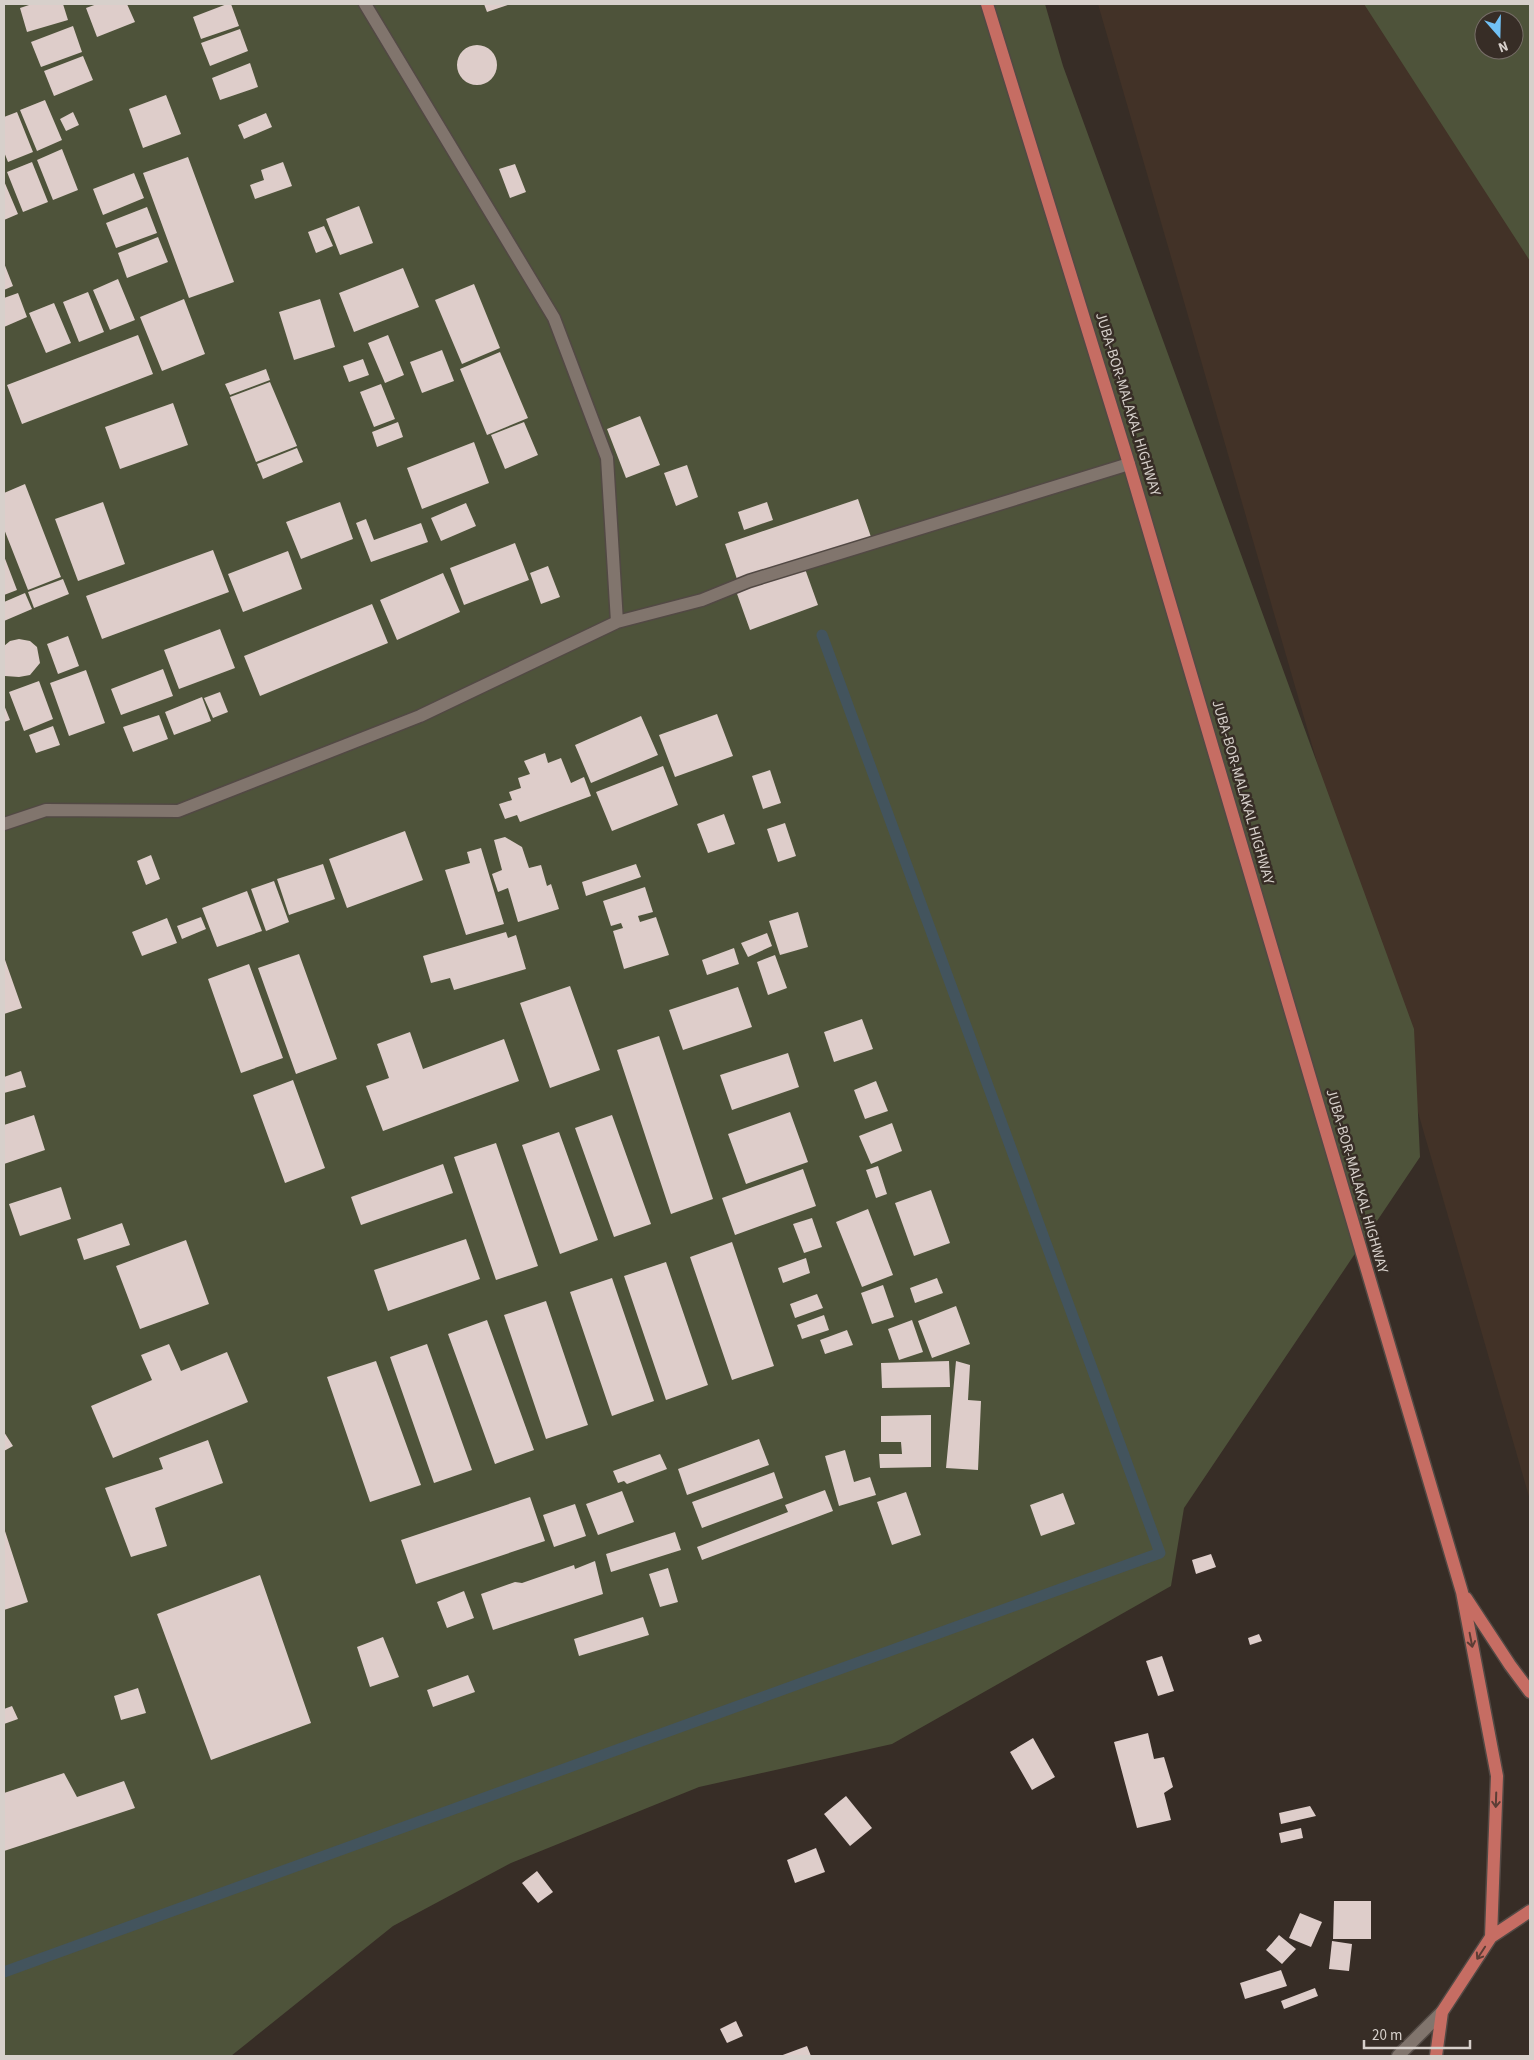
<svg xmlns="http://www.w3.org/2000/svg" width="1534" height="2060" font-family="'Source Sans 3',sans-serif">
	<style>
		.built { fill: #423227; fill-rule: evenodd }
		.green { fill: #4e533a; fill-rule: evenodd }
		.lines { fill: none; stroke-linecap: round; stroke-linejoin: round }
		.stream { stroke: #43545d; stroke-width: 11 }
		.building { fill: #decdca }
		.minor-casing { stroke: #524944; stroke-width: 15 }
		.major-casing { stroke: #524944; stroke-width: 15 }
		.minor { stroke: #81756d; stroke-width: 12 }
		.major { stroke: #c66d63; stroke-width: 12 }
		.oneway { stroke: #5b3d35 }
		.labels { text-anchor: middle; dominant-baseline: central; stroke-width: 5; stroke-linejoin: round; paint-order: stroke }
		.street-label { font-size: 15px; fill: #d7d0cb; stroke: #372d26 }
	</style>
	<rect width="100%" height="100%" fill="#372d26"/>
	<!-- built -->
	<path class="built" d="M 1098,4 L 1530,4 L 1530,1500 ZM 1484,20 L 1514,20 L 1514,50 L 1484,50 Z"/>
	<!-- green -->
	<path class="green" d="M 4,4 L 1045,4 L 1063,66 L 1414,1029 L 1420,1157 L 1184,1508 L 1171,1586 L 892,1744 L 699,1787 L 511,1863 L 393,1926 L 231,2056 L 4,2056 Z
		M 1364,4 L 1530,4 L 1530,261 ZM 1484,20 L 1514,20 L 1514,50 L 1484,50 Z"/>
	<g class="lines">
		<!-- stream -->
		<path class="stream" d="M 4,1972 L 1160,1553 L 822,635"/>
	</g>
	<!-- building -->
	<path class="building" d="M 32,4 L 63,4 L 68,20 L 27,32 L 20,8 Z
		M 97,4 L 127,4 L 135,22 L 97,37 L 86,8 Z
		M 227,4 L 231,4 L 239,26 L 201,39 L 193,17 Z
		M 484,4 L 511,4 L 487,12 Z
		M 73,26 L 82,52 L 41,67 L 31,42 Z
		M 240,29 L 248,51 L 210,66 L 201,43 Z
		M457 65a20 20 0 1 1 40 0a20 20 0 1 1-40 0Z
		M 83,56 L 93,80 L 54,96 L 44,71 Z
		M 250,63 L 258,87 L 220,100 L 212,78 Z
		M 166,95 L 181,134 L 143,148 L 129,109 Z
		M 45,100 L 62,140 L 37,151 L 20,110 Z
		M 17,112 L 33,152 L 8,162 L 4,152 L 4,117 Z
		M 73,112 L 79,125 L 66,131 L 60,119 Z
		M 266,113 L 272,127 L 244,139 L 238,125 Z
		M 62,149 L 78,190 L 53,200 L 37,160 Z
		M 188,157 L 234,282 L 189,298 L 143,173 Z
		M 32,162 L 48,202 L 23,212 L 7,172 Z
		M 283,162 L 292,186 L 255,199 L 250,185 L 264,180 L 261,170 Z
		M 515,164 L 526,192 L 510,198 L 499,169 Z
		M 134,173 L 144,198 L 103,215 L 93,189 Z
		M 4,181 L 18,214 L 4,220 Z
		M 359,206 L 373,243 L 340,255 L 326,219 Z
		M 147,207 L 157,233 L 116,248 L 106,223 Z
		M 324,226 L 333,246 L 316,253 L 308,232 Z
		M 158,237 L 168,262 L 127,278 L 118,253 Z
		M 4,263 L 13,286 L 4,290 Z
		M 403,268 L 419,307 L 354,332 L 339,293 Z
		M 118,279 L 135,320 L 110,330 L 93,290 Z
		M 474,284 L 500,348 L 462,364 L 435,300 Z
		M 88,292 L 104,332 L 79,342 L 63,302 Z
		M 18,293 L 27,317 L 4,327 L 4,298 Z
		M 184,299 L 205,354 L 162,371 L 140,317 Z
		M 320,299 L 335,347 L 294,360 L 279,312 Z
		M 54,303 L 71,343 L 46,353 L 29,313 Z
		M 138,335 L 153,374 L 22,424 L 7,385 Z
		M 388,335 L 404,375 L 385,383 L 368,343 Z
		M 442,350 L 454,381 L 422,393 L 410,362 Z
		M 500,352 L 528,418 L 487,435 L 460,369 Z
		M 363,359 L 369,375 L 349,382 L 343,366 Z
		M 266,369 L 270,380 L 230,395 L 225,384 Z
		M 270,382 L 297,446 L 256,462 L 230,397 Z
		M 381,384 L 395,419 L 374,427 L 360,392 Z
		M 173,403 L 188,445 L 120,469 L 105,427 Z
		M 640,416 L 660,465 L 626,478 L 607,429 Z
		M 398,422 L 403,437 L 377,447 L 372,432 Z
		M 524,422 L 538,455 L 505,469 L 491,435 Z
		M 474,442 L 489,483 L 422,509 L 407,468 Z
		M 297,448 L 303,462 L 263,479 L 257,464 Z
		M 687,465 L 698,497 L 676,506 L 664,473 Z
		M 25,484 L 61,577 L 28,590 L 4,529 L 4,493 Z
		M 858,499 L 871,537 L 738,582 L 725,544 Z
		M 103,502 L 125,564 L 78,581 L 55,519 Z
		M 340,502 L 353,539 L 301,559 L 286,522 Z
		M 767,502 L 773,520 L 744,530 L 738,512 Z
		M 466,503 L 476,526 L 441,541 L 431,518 Z
		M 366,519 L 374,540 L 421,523 L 428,542 L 371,562 L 356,523 Z
		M 515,543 L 529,580 L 464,605 L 450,568 Z
		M 213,550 L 229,592 L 102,639 L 86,596 Z
		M 288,551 L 302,589 L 243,612 L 228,574 Z
		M 4,556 L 17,590 L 4,595 Z
		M 548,566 L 560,597 L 541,604 L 530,573 Z
		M 804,566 L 818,605 L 750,630 L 736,591 Z
		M 443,573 L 460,612 L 397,640 L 380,600 Z
		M 63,579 L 69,594 L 34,608 L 28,592 Z
		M 25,593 L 32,609 L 4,621 L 4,602 Z
		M 372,604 L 388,643 L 260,696 L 244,656 Z
		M 220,629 L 235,668 L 179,689 L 164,650 Z
		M 68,636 L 79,666 L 58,674 L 47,644 Z
		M 19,639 L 30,641 L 37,647 L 40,663 L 30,675 L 19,677 L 5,676 L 4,646 L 10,641 Z
		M 163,669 L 173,696 L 121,715 L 111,689 Z
		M 86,670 L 105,723 L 69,736 L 50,683 Z
		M 39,681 L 53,719 L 24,731 L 9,692 Z
		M 220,692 L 228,712 L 213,718 L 204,698 Z
		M 202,697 L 211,721 L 174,735 L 165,712 Z
		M 4,705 L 10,720 L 4,722 Z
		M 717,714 L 733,756 L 675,777 L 659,735 Z
		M 159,715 L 168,739 L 133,752 L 123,727 Z
		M 641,716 L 658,755 L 591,783 L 575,745 Z
		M 53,726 L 60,745 L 36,753 L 29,735 Z
		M 545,753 L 548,763 L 561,758 L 571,783 L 584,777 L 591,796 L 520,822 L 517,815 L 505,819 L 499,804 L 512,800 L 509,792 L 521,788 L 518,778 L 530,774 L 524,761 Z
		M 663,766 L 678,805 L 612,831 L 596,792 Z
		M 770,770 L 781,803 L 763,809 L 752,776 Z
		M 724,814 L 735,844 L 708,853 L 697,824 Z
		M 785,823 L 796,856 L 778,862 L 767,829 Z
		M 405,831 L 423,880 L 347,908 L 329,859 Z
		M 505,837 L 522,847 L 529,868 L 541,865 L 547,886 L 551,884 L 559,909 L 518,922 L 508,888 L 498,892 L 492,874 L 502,870 L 494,840 Z
		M 481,848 L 504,924 L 466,935 L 445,870 L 470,863 L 467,852 Z
		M 151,855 L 160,879 L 146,885 L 137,861 Z
		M 323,864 L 335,899 L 289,915 L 277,879 Z
		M 636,864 L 641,877 L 586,896 L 582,882 Z
		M 274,881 L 289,922 L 266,931 L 251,889 Z
		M 645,887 L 653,912 L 638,916 L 640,922 L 656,917 L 669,955 L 624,969 L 613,931 L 623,928 L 621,923 L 611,926 L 603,901 Z
		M 247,891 L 262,931 L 217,947 L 202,908 Z
		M 798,912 L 808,947 L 780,955 L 769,921 Z
		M 201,917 L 206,929 L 182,939 L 177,926 Z
		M 167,918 L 177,943 L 142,956 L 132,932 Z
		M 506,932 L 508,938 L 516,935 L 526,969 L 454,990 L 450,978 L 431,983 L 423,956 Z
		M 767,933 L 772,946 L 748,957 L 741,943 Z
		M 734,948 L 739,964 L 707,975 L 702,960 Z
		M 299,954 L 337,1059 L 296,1074 L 258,968 Z
		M 775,955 L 787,988 L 768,995 L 757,962 Z
		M 4,957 L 22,1008 L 4,1014 Z
		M 249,964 L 283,1058 L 241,1073 L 208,979 Z
		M 570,986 L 600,1070 L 550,1088 L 520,1003 Z
		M 738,987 L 752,1027 L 683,1050 L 669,1010 Z
		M 862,1019 L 873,1049 L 834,1062 L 824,1032 Z
		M 410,1032 L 423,1069 L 504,1039 L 519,1081 L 383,1131 L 366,1086 L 389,1078 L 377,1044 Z
		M 659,1036 L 713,1199 L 671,1214 L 617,1050 Z
		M 788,1053 L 799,1087 L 732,1110 L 720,1075 Z
		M 21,1071 L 26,1087 L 4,1093 L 4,1077 Z
		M 293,1080 L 325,1168 L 285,1183 L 253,1095 Z
		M 876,1081 L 888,1111 L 865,1119 L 854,1090 Z
		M 790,1112 L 808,1162 L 746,1184 L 728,1134 Z
		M 34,1115 L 45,1150 L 4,1164 L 4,1125 Z
		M 612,1115 L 651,1224 L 614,1237 L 575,1128 Z
		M 892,1123 L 902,1151 L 871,1164 L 859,1136 Z
		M 559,1132 L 598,1240 L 560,1254 L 522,1145 Z
		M 496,1143 L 538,1266 L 496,1280 L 454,1157 Z
		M 443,1164 L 453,1193 L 361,1225 L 351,1197 Z
		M 878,1166 L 887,1194 L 876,1198 L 866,1170 Z
		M 803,1169 L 816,1206 L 735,1235 L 722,1198 Z
		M 61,1187 L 71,1219 L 20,1236 L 9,1204 Z
		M 931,1190 L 950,1243 L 914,1256 L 895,1203 Z
		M 868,1209 L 893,1275 L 862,1287 L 836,1222 Z
		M 812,1218 L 822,1247 L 804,1253 L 793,1224 Z
		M 122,1223 L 130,1245 L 84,1260 L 77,1239 Z
		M 466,1239 L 480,1279 L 388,1311 L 374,1270 Z
		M 186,1240 L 209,1304 L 140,1329 L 116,1266 Z
		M 732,1242 L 774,1366 L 732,1380 L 690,1257 Z
		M 806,1258 L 810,1273 L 783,1283 L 778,1268 Z
		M 666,1262 L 708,1385 L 666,1400 L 624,1276 Z
		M 612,1278 L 654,1401 L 612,1416 L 570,1292 Z
		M 937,1278 L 943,1293 L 915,1303 L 910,1288 Z
		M 883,1285 L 894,1317 L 872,1324 L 861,1293 Z
		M 817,1294 L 823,1308 L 795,1318 L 790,1304 Z
		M 546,1301 L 588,1425 L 546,1439 L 504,1315 Z
		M 956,1306 L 970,1344 L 932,1358 L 918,1321 Z
		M 824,1315 L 829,1330 L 802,1339 L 797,1325 Z
		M 487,1320 L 534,1450 L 495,1464 L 448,1334 Z
		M 912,1320 L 923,1352 L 899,1360 L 888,1329 Z
		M 847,1330 L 853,1345 L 825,1354 L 820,1340 Z
		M 169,1344 L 181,1371 L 227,1352 L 248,1402 L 113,1458 L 91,1406 L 152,1380 L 141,1355 Z
		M 427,1344 L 472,1470 L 434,1483 L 390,1357 Z
		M 376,1361 L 421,1485 L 370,1502 L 327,1377 Z
		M 949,1361 L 950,1387 L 882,1388 L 881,1363 Z
		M 956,1361 L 970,1365 L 968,1400 L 981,1401 L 978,1470 L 946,1468 Z
		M 931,1415 L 931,1467 L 880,1468 L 879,1454 L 902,1454 L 901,1442 L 881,1442 L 881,1416 Z
		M 4,1432 L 13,1446 L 4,1451 Z
		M 759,1439 L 769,1465 L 687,1495 L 678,1469 Z
		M 208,1440 L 223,1483 L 155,1508 L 167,1546 L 131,1557 L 105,1488 L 163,1469 L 159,1458 Z
		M 845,1450 L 854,1482 L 870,1477 L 876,1495 L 839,1506 L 825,1456 Z
		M 660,1454 L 667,1469 L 627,1484 L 624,1481 L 618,1483 L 613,1471 Z
		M 774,1472 L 783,1498 L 702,1528 L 692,1502 Z
		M 825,1490 L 833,1511 L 702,1560 L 697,1547 L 788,1512 L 785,1505 Z
		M 622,1491 L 634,1522 L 598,1535 L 586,1504 Z
		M 906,1492 L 921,1535 L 892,1545 L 877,1502 Z
		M 1063,1493 L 1075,1524 L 1041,1536 L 1030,1505 Z
		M 530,1497 L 545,1541 L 416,1584 L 401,1540 Z
		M 575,1504 L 586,1536 L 554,1547 L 543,1515 Z
		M 4,1528 L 28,1602 L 4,1610 Z
		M 675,1532 L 681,1550 L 611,1572 L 606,1554 Z
		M 1211,1554 L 1216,1567 L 1196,1574 L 1192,1560 Z
		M 595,1561 L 603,1594 L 493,1630 L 481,1594 L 515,1582 L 522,1583 L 574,1565 L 575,1569 Z
		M 668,1568 L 678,1602 L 660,1607 L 649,1574 Z
		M 260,1575 L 311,1723 L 211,1760 L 157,1614 Z
		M 464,1591 L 474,1618 L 447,1628 L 437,1602 Z
		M 643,1617 L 649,1635 L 579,1656 L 574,1639 Z
		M 1259,1634 L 1262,1641 L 1250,1645 L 1248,1638 Z
		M 383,1637 L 399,1677 L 370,1687 L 357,1647 Z
		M 1162,1656 L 1174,1691 L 1158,1696 L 1146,1661 Z
		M 468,1675 L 475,1692 L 433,1707 L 427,1690 Z
		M 138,1688 L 146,1713 L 121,1720 L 114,1696 Z
		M 12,1706 L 18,1719 L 4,1724 L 4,1709 Z
		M 1148,1733 L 1154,1759 L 1164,1757 L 1173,1787 L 1164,1793 L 1171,1820 L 1137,1828 L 1114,1742 Z
		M 1033,1738 L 1055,1777 L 1032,1790 L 1010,1752 Z
		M 64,1773 L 77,1797 L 124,1781 L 135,1808 L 4,1851 L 4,1793 Z
		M 846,1796 L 872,1828 L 850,1846 L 824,1814 Z
		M 1310,1806 L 1316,1816 L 1281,1824 L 1279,1813 Z
		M 1301,1828 L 1303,1838 L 1281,1843 L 1279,1833 Z
		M 816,1848 L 825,1872 L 795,1883 L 787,1860 Z
		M 537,1871 L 553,1892 L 538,1903 L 522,1883 Z
		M 1334,1901 L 1371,1901 L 1371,1939 L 1333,1939 Z
		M 1300,1913 L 1322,1922 L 1311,1947 L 1289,1938 Z
		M 1279,1935 L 1296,1949 L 1282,1964 L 1266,1950 Z
		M 1332,1941 L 1352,1944 L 1349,1971 L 1329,1969 Z
		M 1281,1970 L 1287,1986 L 1245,1999 L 1240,1983 Z
		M 1315,1988 L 1318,1996 L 1284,2009 L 1281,2001 Z
		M 736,2021 L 743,2036 L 727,2043 L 720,2029 Z
		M 807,2046 L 811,2056 L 780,2056 Z"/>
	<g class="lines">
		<!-- minor casing -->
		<g class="minor-casing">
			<path id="minor" d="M 365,4 L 554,318 L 607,458 L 617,622
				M 4,824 L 46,810 L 178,811 L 420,716 L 617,622 L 702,600 L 749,581 L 1129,464
				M 1398,2056 L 1442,2012"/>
		</g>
		<!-- major casing -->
		<g class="major-casing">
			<path id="major" d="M 987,4 L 1129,464 L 1462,1592 L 1497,1776 L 1491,1937
				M 1466,1598 L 1510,1665 L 1530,1692
				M 1436,2056 L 1442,2012 L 1491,1937 L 1530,1911"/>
		</g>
		<!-- minor -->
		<use href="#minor" class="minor"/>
		<!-- major -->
		<use href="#major" class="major"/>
	</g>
	<!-- one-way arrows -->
	<defs><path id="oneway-shaft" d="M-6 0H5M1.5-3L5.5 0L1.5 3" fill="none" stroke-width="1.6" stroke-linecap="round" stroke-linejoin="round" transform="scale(1.25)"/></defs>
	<g class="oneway">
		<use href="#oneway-shaft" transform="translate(1471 1640) rotate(79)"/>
		<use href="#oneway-shaft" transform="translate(1496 1800) rotate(92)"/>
		<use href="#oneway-shaft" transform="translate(1481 1953) rotate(123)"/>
	</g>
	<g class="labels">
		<!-- street labels -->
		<g class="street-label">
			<text transform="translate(1128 404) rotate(73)">JUBA-BOR-MALAKAL HIGHWAY</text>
			<text transform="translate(1243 792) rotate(74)">JUBA-BOR-MALAKAL HIGHWAY</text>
			<text transform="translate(1357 1181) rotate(74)">JUBA-BOR-MALAKAL HIGHWAY</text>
		</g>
	</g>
	<!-- border -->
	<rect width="1534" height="2060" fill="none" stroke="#d7d0cb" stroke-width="10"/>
	<!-- north arrow -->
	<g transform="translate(1499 35) rotate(160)"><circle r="24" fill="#372d26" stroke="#776e68"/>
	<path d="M0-4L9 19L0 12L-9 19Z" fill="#71c1f5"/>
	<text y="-8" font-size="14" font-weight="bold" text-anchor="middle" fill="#d7d0cb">N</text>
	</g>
	<!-- scale -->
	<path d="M1364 2040v8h106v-8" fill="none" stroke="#d7d0cb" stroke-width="2.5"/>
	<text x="1372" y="2040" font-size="15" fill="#d7d0cb" stroke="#372d26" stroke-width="4" paint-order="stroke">20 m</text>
</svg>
